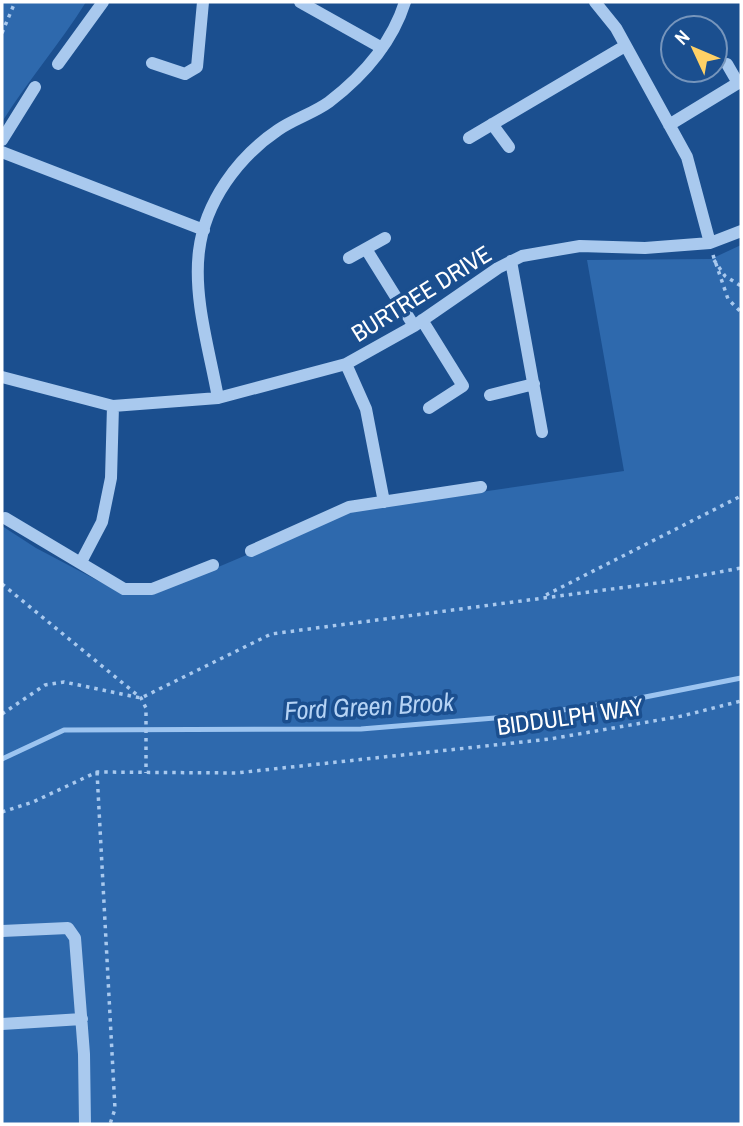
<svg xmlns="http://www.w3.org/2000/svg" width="743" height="1126" font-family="'Archivo Narrow',sans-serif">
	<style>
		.green { fill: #2e69ad }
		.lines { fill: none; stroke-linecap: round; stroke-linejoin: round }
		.stream { stroke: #9cc4f0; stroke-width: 5 }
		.path { stroke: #a9c9ee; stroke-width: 3.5; stroke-dasharray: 3.5 5; stroke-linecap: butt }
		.minor { stroke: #a9c9ee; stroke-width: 12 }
		.labels { text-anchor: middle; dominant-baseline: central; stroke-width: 7; stroke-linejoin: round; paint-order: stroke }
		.street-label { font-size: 24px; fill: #fff; stroke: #1b4f8f }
		.water-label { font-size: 26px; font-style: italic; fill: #b5d3f5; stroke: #1b4f8f }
	</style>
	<rect width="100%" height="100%" fill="#1b4f8f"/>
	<!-- green -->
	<path class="green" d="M 2,2 L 86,2 C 60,44 28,80 2,122 Z
		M 741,245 L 741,1124 L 2,1124 L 2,526 L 36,548 L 125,595 L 152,595 L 351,511 L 624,471 L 587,260 L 711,259 Z"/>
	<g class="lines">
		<!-- stream -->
		<path class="stream" d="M 2,759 L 64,730 L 361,729 L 530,715 L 635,699 L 741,678"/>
		<!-- path -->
		<path class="path" d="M 2,33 L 15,2
			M 713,255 L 728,299 L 741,312
			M 714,260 L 725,276 L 741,286
			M 2,584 L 141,698 L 146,708 L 146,773
			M 546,595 L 741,496
			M 2,714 L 45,685 L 64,682 L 141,698 L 271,634 L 665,582 L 741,568
			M 97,772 L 115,1109 L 110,1124
			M 2,812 L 33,802 L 97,772 L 236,773 L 550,739 L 682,716 L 741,701"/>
		<!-- minor -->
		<path class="minor" d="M 300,2 L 382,48
			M 595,2 L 616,28 L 687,157 L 710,243
			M 152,63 L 185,74 L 197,67 L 203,2
			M 58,64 L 103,2
			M 492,124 L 509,147
			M 669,125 L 738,83 L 727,64
			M 469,138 L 625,46
			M 2,140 L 35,87
			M 2,152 L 204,230
			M 366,249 L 414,326
			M 349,258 L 385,238
			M 511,261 L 542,432
			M 422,320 L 463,386 L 429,408
			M 346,364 L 366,409 L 384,502
			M 2,377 L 113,406 L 218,398 L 346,364 L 414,326 L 498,268 L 522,256 L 580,246 L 645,248 L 710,243 L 741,231
			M 490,395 L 534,384
			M 218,398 C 210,352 193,299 199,251 C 205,202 238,157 278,130 C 294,119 314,113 329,102 C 363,76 392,43 405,2
			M 5,518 L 124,589 L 152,589 L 213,565
			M 251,551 L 349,507 L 481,487
			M 81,562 L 102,522 L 111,478 L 113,406
			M 2,931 L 68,928 L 75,938 L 84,1054 L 85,1124
			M 2,1024 L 82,1019"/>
	</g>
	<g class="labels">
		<!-- street labels -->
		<g class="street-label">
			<text transform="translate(421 293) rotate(-32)">BURTREE DRIVE</text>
			<text transform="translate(570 716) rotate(-8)">BIDDULPH WAY</text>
		</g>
		<!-- water labels -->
		<g class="water-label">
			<text transform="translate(369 706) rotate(-3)">Ford Green Brook</text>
		</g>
	</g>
	<!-- border -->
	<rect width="743" height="1126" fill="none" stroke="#ffffff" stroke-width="7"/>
	<!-- north arrow -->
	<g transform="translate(694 49) rotate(314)"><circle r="33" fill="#1b4f8f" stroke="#7695bc" stroke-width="2"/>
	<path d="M0-5L12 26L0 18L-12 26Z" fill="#ffd166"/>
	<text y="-10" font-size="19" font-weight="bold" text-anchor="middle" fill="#ffffff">N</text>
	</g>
</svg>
